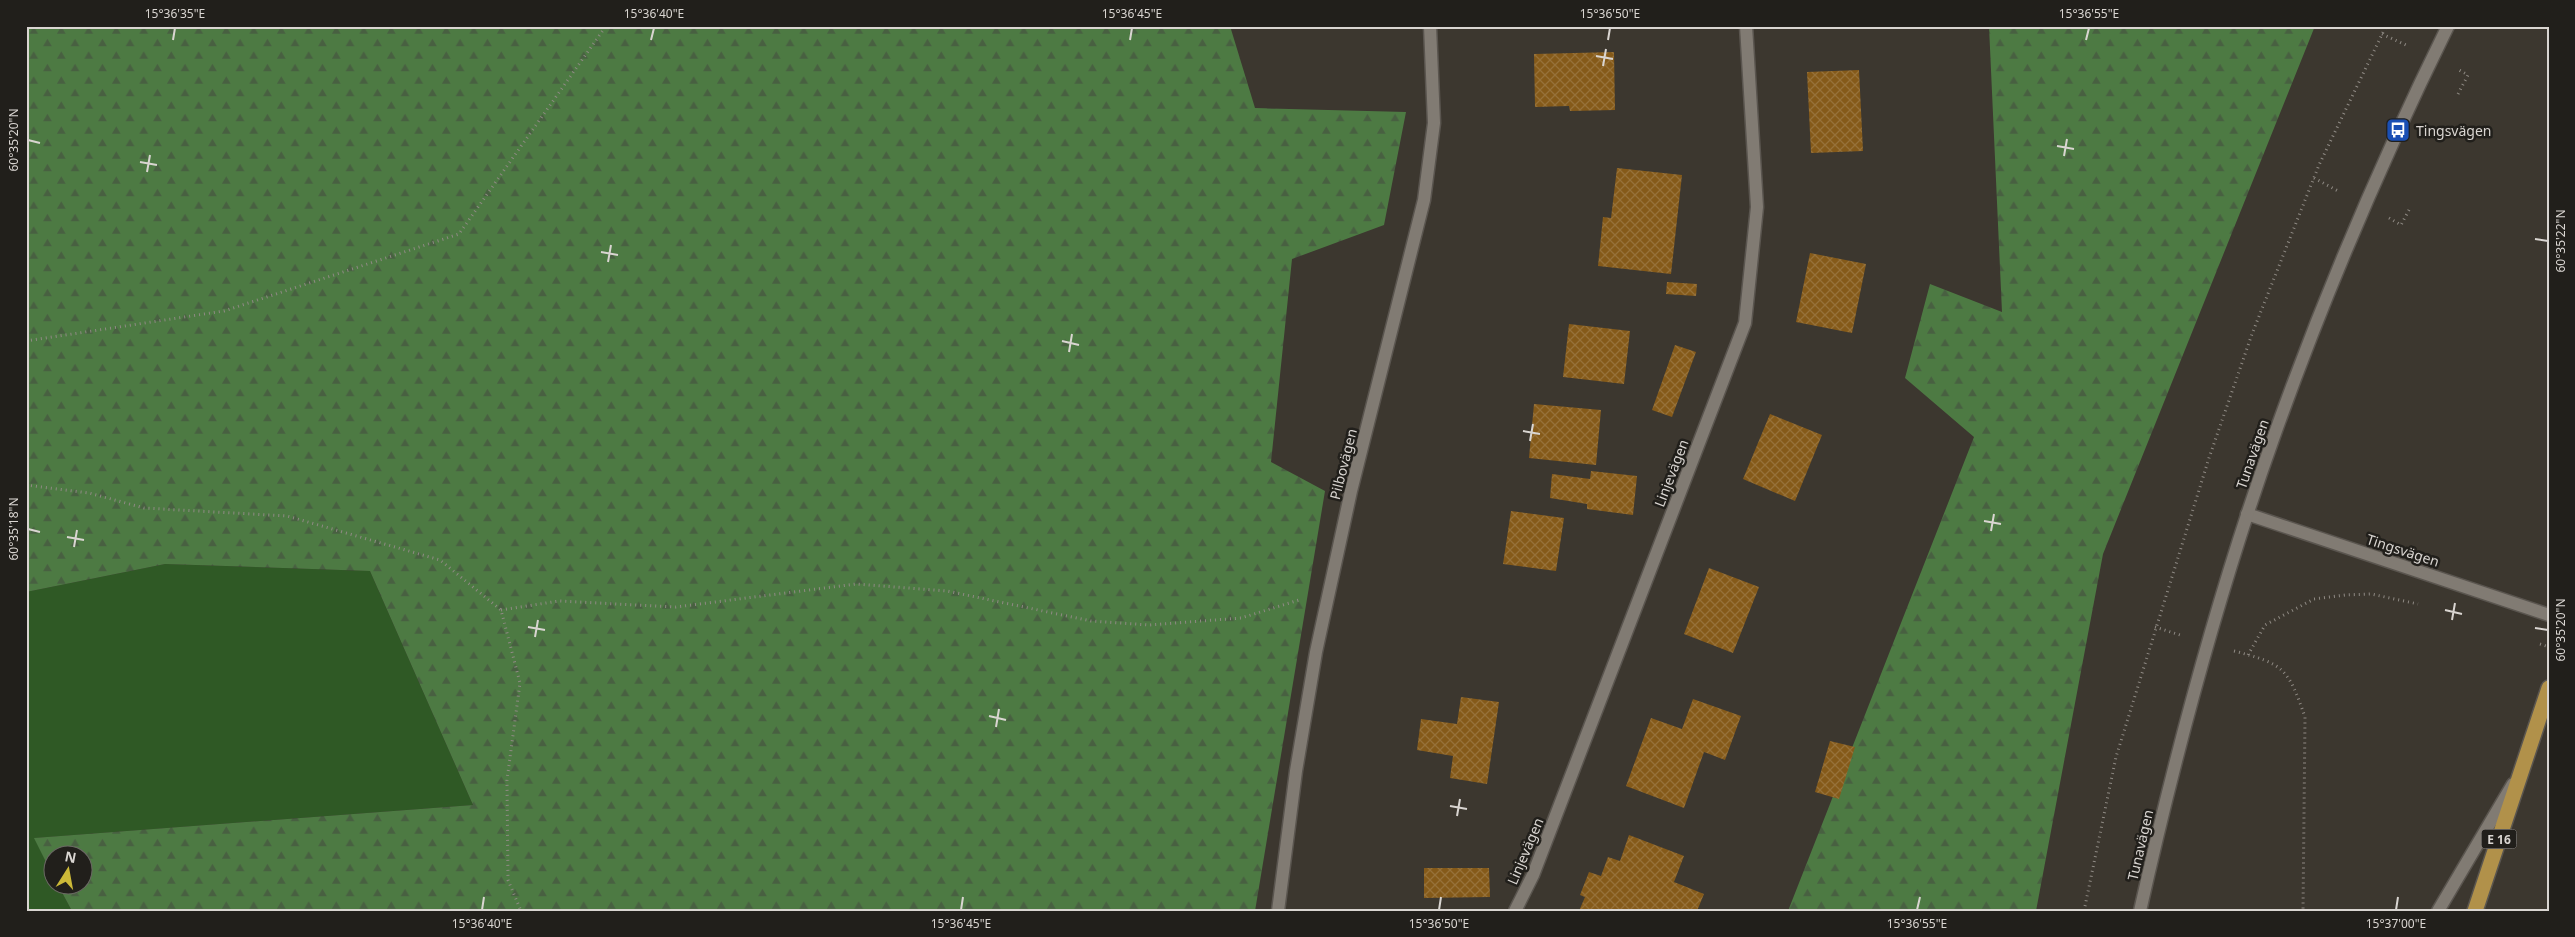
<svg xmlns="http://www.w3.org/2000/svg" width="2575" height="937" font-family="'Noto Sans',sans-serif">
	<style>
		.green { fill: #2f5925 }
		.forest { fill: url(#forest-firs) }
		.building { fill: url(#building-cross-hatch) }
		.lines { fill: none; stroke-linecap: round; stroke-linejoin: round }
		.lane-casing { stroke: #5a554f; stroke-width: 15 }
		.street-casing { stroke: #5a554f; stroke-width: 15 }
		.secondary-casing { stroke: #5a554f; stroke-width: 15 }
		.highway-casing { stroke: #5a554f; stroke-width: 18 }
		.path { stroke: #8f8a84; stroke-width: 3; stroke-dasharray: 1 4; stroke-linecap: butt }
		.lane { stroke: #817b73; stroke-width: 12 }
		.street { stroke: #817b73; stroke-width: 12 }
		.secondary { stroke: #817b73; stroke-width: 12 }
		.highway { stroke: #b1914a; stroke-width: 15 }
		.ticks { fill: none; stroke: #d9d5d1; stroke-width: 2 }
		.labels { text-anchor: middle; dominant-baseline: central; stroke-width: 5; stroke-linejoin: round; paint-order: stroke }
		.shield { fill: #211f1b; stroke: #a29e9a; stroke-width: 1 }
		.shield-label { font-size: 12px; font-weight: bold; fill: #d9d5d1 }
		.poi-label { font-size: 14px; fill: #d9d5d1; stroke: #211f1b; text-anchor: start }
		.street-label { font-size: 14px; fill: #d9d5d1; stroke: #211f1b }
		.neatline { fill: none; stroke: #d9d5d1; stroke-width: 2 }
		.ticks-label { font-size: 12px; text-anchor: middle; fill: #d9d5d1 }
	</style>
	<defs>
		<pattern id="forest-firs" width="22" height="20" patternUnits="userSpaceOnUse" patternTransform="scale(1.25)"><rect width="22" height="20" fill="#4d7a43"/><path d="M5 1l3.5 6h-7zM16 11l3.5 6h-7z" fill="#486041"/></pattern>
		<pattern id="building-cross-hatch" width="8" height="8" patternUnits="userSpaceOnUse" patternTransform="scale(1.25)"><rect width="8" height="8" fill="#855a19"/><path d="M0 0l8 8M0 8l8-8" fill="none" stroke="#967139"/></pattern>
	</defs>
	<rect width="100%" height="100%" fill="#3c372f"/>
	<!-- green -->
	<path class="green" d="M 165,564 L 370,571 L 473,805 L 35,838 L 52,874 L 52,884 L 58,885 L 72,911 L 26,911 L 26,592 Z"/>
	<!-- forest -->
	<path class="forest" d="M 26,26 L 1230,26 L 1255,108 L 1406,112 L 1384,225 L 1292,259 L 1271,462 L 1325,491 L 1255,911 L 72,911 L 58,885 L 82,884 L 82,854 L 52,854 L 52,874 L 34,838 L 473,805 L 370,571 L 165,564 L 26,592 Z
		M 1989,26 L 2315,26 L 2103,554 L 2036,911 L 1788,911 L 1974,437 L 1905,378 L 1930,284 L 2002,312 Z"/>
	<!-- building -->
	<path class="building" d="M 1614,52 L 1615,110 L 1570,111 L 1569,106 L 1535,107 L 1534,54 Z
		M 1859,70 L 1863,151 L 1811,153 L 1807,72 Z
		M 1617,168 L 1682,175 L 1671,274 L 1598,266 L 1603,217 L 1611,218 Z
		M 1810,253 L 1866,264 L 1852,333 L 1796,322 Z
		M 1667,282 L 1697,284 L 1696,296 L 1666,294 Z
		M 1569,324 L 1630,331 L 1624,384 L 1563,377 Z
		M 1675,345 L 1696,352 L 1672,417 L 1652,410 Z
		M 1534,404 L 1601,410 L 1596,465 L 1529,458 Z
		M 1770,414 L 1822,435 L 1795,501 L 1743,479 Z
		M 1591,471 L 1637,476 L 1633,515 L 1587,509 L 1587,504 L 1550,498 L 1552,474 L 1590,479 Z
		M 1511,511 L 1564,518 L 1556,571 L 1503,564 Z
		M 1709,568 L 1759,587 L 1733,653 L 1684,634 Z
		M 1461,697 L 1499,702 L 1487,784 L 1450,778 L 1453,756 L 1417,750 L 1421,719 L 1457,724 Z
		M 1693,699 L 1741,716 L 1725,760 L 1704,752 L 1684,808 L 1626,786 L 1651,718 L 1682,729 Z
		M 1830,741 L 1855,747 L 1839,799 L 1815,792 Z
		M 1629,835 L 1684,856 L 1674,882 L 1704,894 L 1697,911 L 1579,911 L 1585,897 L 1580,895 L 1589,872 L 1601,876 L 1608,857 L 1620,861 Z
		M 1424,868 L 1489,868 L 1490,897 L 1424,898 Z"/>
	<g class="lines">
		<!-- lane casing -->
		<g class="lane-casing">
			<path id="lane" d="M 2438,911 L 2513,784"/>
		</g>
		<!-- street casing -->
		<g class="street-casing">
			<path id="street" d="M 2247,514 L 2549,615
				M 1278,911 L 1296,771 L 1316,652 L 1351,491 L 1424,200 L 1434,123 L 1430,26
				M 1515,911 L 1533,875 L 1745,323 L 1757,207 L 1746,26"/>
		</g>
		<!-- secondary casing -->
		<g class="secondary-casing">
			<path id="secondary" d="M 2140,911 C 2176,751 2218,593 2273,439 C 2323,298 2382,160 2448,26"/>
		</g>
		<!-- highway casing -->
		<g class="highway-casing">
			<path id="highway" d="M 2475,911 L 2549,688"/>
		</g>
		<!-- path -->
		<path class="path" d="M 2382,34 L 2408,46
			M 2458,94 L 2468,75 L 2459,70
			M 2314,178 L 2340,192
			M 2389,218 L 2401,225 L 2410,208
			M 26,341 L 224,311 L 459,234 L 606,26
			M 26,485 L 89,493 L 144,508 L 287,516 L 440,560 L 501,610 L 520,683 L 507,780 L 508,880 L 521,911
			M 501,610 L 559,601 L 676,607 L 856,584 L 947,591 L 1091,621 L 1149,625 L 1241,618 L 1299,600
			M 2155,627 L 2180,635
			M 2540,644 L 2549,647
			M 2234,651 C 2284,664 2288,668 2305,717 L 2303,911
			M 2248,655 L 2265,625 L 2314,599 L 2345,595 L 2371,594 L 2418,604
			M 2084,911 L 2116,757 L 2209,458 L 2252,334 L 2319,165 L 2386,26"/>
		<!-- lane -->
		<use href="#lane" class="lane"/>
		<!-- street -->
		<use href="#street" class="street"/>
		<!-- secondary -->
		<use href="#secondary" class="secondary"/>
		<!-- highway -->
		<use href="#highway" class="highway"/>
	</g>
	<!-- ticks -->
	<path class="ticks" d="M 173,40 L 175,28M 651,40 L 654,28M 1130,40 L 1132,28M 1608,40 L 1610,28M 2086,40 L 2089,28M 1596,56 L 1613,59M 1603,66 L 1606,49M 28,140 L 40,143M 2057,146 L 2074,149M 2064,156 L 2067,139M 140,162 L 157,165M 147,172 L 150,155M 2535,239 L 2548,241M 601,252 L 618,255M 608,262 L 611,245M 1062,341 L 1079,345M 1069,352 L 1072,334M 1523,431 L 1540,434M 1530,441 L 1533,424M 1984,521 L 2001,524M 28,529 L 40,532M 1991,531 L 1994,514M 67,537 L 84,540M 74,547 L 77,530M 2445,610 L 2462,614M 2452,620 L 2455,603M 528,627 L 545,630M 2535,628 L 2548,630M 535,637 L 538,620M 989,716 L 1006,720M 996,727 L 999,709M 1450,806 L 1467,809M 1457,816 L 1460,799M 482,910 L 484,897M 961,910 L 963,897M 1439,910 L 1441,897M 1917,910 L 1920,897M 2396,910 L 2398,897"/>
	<!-- icons -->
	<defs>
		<g id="bus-square" transform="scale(1.25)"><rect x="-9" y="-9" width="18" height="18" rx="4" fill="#1a4fb4" stroke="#211f1b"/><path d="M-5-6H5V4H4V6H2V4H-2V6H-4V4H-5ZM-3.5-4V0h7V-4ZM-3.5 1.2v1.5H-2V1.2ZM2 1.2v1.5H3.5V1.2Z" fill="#fff"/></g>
	</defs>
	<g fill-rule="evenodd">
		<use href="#bus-square" x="2398" y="130"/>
	</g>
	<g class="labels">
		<!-- shield labels -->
		<rect class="shield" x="2481.5" y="829.5" width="35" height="19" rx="4"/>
		<g class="shield-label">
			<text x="2499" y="839">E 16</text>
		</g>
		<!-- poi labels -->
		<g class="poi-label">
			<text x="2416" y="130">Tingsvägen</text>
		</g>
		<!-- street labels -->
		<g class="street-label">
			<text transform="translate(2252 454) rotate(-71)">Tunavägen</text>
			<text transform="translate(1343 464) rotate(-76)">Pilbovägen</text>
			<text transform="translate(1671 473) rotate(-69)">Linjevägen</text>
			<text transform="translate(2403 550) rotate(18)">Tingsvägen</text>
			<text transform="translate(2140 845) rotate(-77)">Tunavägen</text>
			<text transform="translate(1525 851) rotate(-67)">Linjevägen</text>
		</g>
	</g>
	<!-- border -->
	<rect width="2575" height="937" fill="none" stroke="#211f1b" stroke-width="55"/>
	<!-- north arrow -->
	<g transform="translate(68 870) rotate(11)"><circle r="24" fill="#211f1b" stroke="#6b6864"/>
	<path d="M0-4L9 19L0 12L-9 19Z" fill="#ccb938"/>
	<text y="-8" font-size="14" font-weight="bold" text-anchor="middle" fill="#d9d5d1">N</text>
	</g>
	<rect x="28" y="28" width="2520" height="882" class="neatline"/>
	<g class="ticks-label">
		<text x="175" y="18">15°36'35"E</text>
		<text x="654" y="18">15°36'40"E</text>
		<text x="1132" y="18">15°36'45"E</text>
		<text x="1610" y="18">15°36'50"E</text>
		<text x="2089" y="18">15°36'55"E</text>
		<text transform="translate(14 140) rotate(-90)" y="4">60°35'20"N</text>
		<text transform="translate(2561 241) rotate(-90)" y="4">60°35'22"N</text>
		<text transform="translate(14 529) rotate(-90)" y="4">60°35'18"N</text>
		<text transform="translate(2561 630) rotate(-90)" y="4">60°35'20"N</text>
		<text x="482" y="928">15°36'40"E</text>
		<text x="961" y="928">15°36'45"E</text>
		<text x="1439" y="928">15°36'50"E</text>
		<text x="1917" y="928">15°36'55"E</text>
		<text x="2396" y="928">15°37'00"E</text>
	</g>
</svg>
